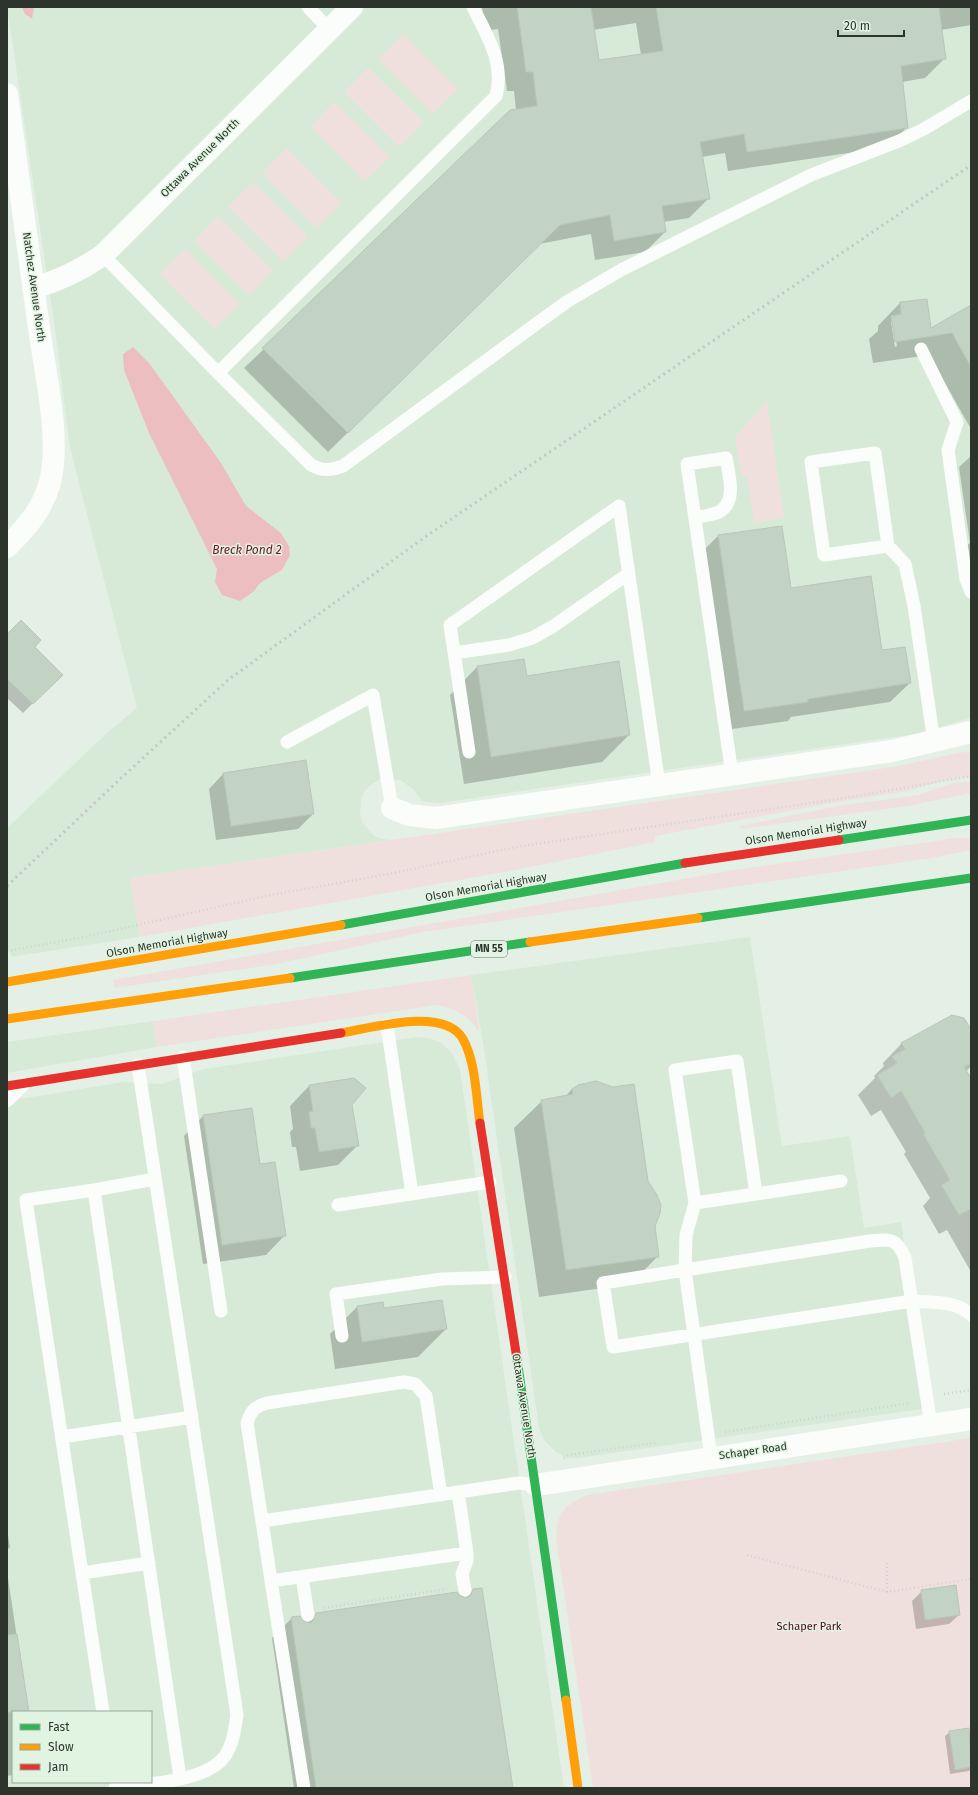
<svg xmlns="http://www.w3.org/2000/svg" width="978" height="1795" font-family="'Fira Sans',sans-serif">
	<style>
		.built { fill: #d7ead8; fill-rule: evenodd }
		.green { fill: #f0e0dd }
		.water { fill: #ecbec0 }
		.shadow { fill: #0003; fill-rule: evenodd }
		.building { fill: #c2d2c3; stroke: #bbc5bc }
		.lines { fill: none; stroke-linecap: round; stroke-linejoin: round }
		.path { stroke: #ced2cf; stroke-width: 2.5; stroke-dasharray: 1 3; stroke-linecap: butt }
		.lane { stroke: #fbfdfb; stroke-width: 13 }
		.street { stroke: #fbfdfb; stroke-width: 22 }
		.fast { stroke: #30b455; stroke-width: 9 }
		.slow { stroke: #ff9f0a; stroke-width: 9 }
		.jam { stroke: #e5322d; stroke-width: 9 }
		.rail { stroke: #c4c6c4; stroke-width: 3; stroke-dasharray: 2 4; stroke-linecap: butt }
		.labels { text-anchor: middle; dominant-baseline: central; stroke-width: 3; stroke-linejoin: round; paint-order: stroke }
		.shield { fill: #e0f4e1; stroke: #626e62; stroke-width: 1 }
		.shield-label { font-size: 10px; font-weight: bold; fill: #2c342c }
		.street-label { font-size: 11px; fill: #2c342c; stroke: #e0f4e1 }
		.park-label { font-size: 11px; fill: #56001b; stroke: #e0f4e1 }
		.water-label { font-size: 12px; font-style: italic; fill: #69162a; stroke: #e0f4e1 }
	</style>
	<rect width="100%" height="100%" fill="#e4f0e5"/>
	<!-- built -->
	<path class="built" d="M 7,7 L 971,7 L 971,718 L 915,734 L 440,803 L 422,801 L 413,789 L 400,780 L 380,779 L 369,786 L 364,792 L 361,799 L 360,814 L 362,822 L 374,836 L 383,839 L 391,840 L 131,878 L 140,937 L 11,957 L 9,951 L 7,951 L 7,828 L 109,731 L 137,708 L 70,448 L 55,329 Z
		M 750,937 L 782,1146 L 850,1136 L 864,1228 L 901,1222 L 929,1408 L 578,1458 L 567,1458 L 555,1451 L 544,1440 L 539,1428 L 483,1043 L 471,975 Z
		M 153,1021 L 157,1047 L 7,1073 L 7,1042 Z
		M 417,1037 L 429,1038 L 442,1043 L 453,1055 L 460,1069 L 564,1788 L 7,1788 L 7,1101 L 123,1082 L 162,1084 L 204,1069 ZM 13,1712 L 151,1712 L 151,1782 L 13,1782 Z"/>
	<!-- green -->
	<path class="green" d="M 403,34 L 458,89 L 433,114 L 378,59 Z
		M 368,68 L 424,122 L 399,147 L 344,92 Z
		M 334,102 L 390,157 L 365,182 L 310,127 Z
		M 287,148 L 342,203 L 317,228 L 262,173 Z
		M 253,182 L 308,237 L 283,262 L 228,207 Z
		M 218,216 L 273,271 L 249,296 L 194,241 Z
		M 185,249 L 240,304 L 215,329 L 160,274 Z
		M 767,401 L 784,518 L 754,523 L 747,476 L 741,476 L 735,437 Z
		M 962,752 L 971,753 L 971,777 L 946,780 L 908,791 L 821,805 L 655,836 L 655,842 L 515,870 L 140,937 L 130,878 L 899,766 Z
		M 966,782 L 971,783 L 971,793 L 908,806 L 740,829 L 740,826 L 838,806 L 918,795 L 953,783 Z
		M 956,838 L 971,839 L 971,850 L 932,858 L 424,932 L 272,965 L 114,988 L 113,980 L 728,871 Z
		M 471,975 L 480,1033 C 467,1015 459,1010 437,1005 L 157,1047 L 153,1021 Z
		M 971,1438 L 971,1788 L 593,1788 L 556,1538 C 557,1513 564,1505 587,1495 Z"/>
	<!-- water -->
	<path class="water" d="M 22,7 L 34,7 L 32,19 L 25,14 Z
		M 133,347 L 149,363 L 221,463 L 246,506 L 281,533 L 289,546 L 290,555 L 282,570 L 260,583 L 253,592 L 240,601 L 222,595 L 215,582 L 217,569 L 149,433 L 124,370 L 123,354 Z"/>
	<!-- shadow -->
	<path class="shadow" d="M 482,7 L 971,7 L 971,25 L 941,30 L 945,58 L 925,78 L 902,82 L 907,127 L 888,147 L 728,171 L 725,153 L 702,157 L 709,198 L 689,218 L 663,222 L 665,232 L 645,252 L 595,260 L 591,234 L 539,244 L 328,452 L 244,368 L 516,110 L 514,91 L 507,91 L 498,29 L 485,31 ZM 636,23 L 641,55 L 598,62 L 593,30 Z
		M 926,300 L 930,329 L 971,306 L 971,429 L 929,355 L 873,363 L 869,339 L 878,331 L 878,326 L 900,303 ZM 891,322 L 893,322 L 897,346 L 895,347 Z
		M 971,456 L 971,573 L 965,547 L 970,543 L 959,467 Z
		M 718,536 L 790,589 L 881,652 L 910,683 L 890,702 L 791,717 L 788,721 L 725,730 L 699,555 Z
		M 7,636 L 33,647 L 61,675 L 23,713 L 7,698 Z
		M 477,667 L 526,677 L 629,735 L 602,762 L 464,784 L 450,695 Z
		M 223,774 L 313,814 L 298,829 L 216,840 L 209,789 Z
		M 971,1030 L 971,1066 L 966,1072 L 971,1080 L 971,1272 L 947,1230 L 939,1234 L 923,1206 L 930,1198 L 904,1154 L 906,1152 L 881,1110 L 871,1116 L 858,1095 L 875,1078 L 874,1076 L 884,1066 L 883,1063 L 902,1043 Z
		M 309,1086 L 351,1105 L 358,1145 L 338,1165 L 300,1171 L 296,1147 L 292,1147 L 290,1132 L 293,1129 L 290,1106 Z
		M 572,1089 L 654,1226 L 658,1256 L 631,1284 L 539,1297 L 514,1128 L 542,1101 L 565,1097 Z
		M 251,1109 L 260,1165 L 285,1235 L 266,1255 L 203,1264 L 184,1136 L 203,1116 Z
		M 357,1307 L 383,1310 L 446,1329 L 418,1357 L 335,1369 L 330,1334 Z
		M 7,1529 L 10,1547 L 7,1550 Z
		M 7,1571 L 28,1712 L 13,1712 L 13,1775 L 7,1776 Z
		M 473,1590 L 512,1788 L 294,1788 L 272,1638 L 292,1618 L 307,1623 L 316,1614 L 459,1596 L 465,1599 Z
		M 922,1591 L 959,1615 L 949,1624 L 916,1629 L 912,1601 Z
		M 968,1729 L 971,1749 L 971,1769 L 969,1771 L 950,1774 L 945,1736 L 950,1732 Z"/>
	<!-- building -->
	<path class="building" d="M 517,7 L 591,7 L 599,60 L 663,51 L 656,7 L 939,7 L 946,59 L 901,66 L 908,128 L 747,152 L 744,134 L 700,142 L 710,199 L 662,206 L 666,232 L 614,241 L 610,215 L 560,225 L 348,433 L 262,348 L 510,110 L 537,106 L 533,72 L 526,72 Z
		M 927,299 L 931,328 L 971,305 L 971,367 L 952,333 L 895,342 L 891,316 L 901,314 L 900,302 Z
		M 782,526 L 791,588 L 871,576 L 882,650 L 905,647 L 911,683 L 808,699 L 808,702 L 744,711 L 718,535 Z
		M 21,620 L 41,640 L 35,647 L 63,675 L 33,704 L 7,679 L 7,634 Z
		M 524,659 L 527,676 L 619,661 L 630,735 L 491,757 L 477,666 Z
		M 306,760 L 314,814 L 231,826 L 223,773 Z
		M 952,1015 L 964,1018 L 971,1029 L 971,1063 L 964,1067 L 971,1078 L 971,1209 L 959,1215 L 941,1185 L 950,1180 L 923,1134 L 925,1133 L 901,1091 L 891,1098 L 877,1075 L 897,1063 L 892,1056 L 905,1049 L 901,1043 Z
		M 354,1078 L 366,1088 L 352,1105 L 359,1146 L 319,1152 L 315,1128 L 311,1128 L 309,1112 L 313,1111 L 309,1085 Z
		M 596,1081 L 613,1087 L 634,1084 L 648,1181 L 657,1195 L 661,1205 L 660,1214 L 655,1226 L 659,1257 L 566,1270 L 541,1100 L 573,1094 L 572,1089 L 578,1085 Z
		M 252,1108 L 260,1164 L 275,1162 L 286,1236 L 222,1245 L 203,1115 Z
		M 442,1300 L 447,1329 L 362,1342 L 357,1306 L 383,1302 L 384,1308 Z
		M 956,1585 L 960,1615 L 925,1620 L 921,1590 Z
		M 482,1588 L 513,1788 L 316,1788 L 291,1617 L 300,1616 L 302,1620 L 309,1623 L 313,1621 L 316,1613 L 457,1592 L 459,1595 L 466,1598 L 470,1596 L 473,1589 Z
		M 17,1634 L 29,1712 L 7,1712 L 7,1635 Z
		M 969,1728 L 971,1767 L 955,1770 L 949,1731 Z"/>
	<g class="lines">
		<!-- path -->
		<path class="path" d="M 7,951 L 84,937 L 271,895 L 389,874 L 516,847 L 851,797 L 971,776
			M 944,1394 L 971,1390
			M 725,1432 L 910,1403
			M 564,1458 L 568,1455 L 655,1443
			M 747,1555 L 887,1592 L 971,1579
			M 887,1592 L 887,1561
			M 324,1608 L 447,1589"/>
		<!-- lane -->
		<path class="lane" d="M 308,7 L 329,29
			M 103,255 L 218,373 L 310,464 C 322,472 331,470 343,466 L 536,324 L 568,301 L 621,270 L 811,175 L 899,141 L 924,129 L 971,101
			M 921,349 L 957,422 L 948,450 L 966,579 L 971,592
			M 218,373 L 496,96 C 505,63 487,36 473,7
			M 695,518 C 702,516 710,515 717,513 C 738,504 729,475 726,458 L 687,464 L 732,774
			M 888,546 L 824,555 L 811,462 L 875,453 L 888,546 L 905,564 L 914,606 L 934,742
			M 454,653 L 509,645 L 532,638 L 552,627 L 628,574
			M 287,742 L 373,695 L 392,808
			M 469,752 L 450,625 L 619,506 L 659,785
			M 387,1025 L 412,1194
			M 183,1057 L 221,1311
			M 7,1101 L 24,1084
			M 155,1179 L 94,1190 L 180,1778
			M 94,1190 L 26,1200 L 82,1573 L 149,1563
			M 756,1194 L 841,1181
			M 695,1203 L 756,1194 L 737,1061 L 675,1070 L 695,1203 L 686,1235 L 685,1270 L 603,1283 L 613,1347 L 912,1301 C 932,1303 956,1300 971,1315
			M 338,1205 L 490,1182
			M 342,1336 L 336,1294 L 442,1279 L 505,1277
			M 62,1437 L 192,1417
			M 711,1457 L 685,1270 L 870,1241 C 890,1239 897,1238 905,1258 L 931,1425
			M 458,1492 L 467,1553 L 271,1581 L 262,1521 L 519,1483 L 536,1485
			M 262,1521 L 247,1423 C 251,1411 254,1407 267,1403 L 404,1382 L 415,1384 L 426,1396 L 441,1495
			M 82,1573 L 103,1712
			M 302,1577 L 308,1615
			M 271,1581 L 304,1788
			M 465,1590 L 462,1574 L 467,1561 L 467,1553
			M 115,1788 C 145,1784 207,1782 225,1756 C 233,1744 235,1729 237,1715 L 138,1065"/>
		<!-- street -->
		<path class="street" d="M 7,94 C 18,172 28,250 39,328 C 45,373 61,438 50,482 C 43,509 26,528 7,547
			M 33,288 C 60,281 81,270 103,255 L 352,7
			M 392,808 L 409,815 L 436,818 L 892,751 L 971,732
			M 536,1485 L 971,1419"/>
		<!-- fast -->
		<path class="fast" d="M 839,840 L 971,820
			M 698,918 L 971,878
			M 341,925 L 685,863
			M 290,978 L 530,942
			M 517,1359 L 566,1700"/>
		<!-- slow -->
		<path class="slow" d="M 530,942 L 698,918
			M 7,982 L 341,925
			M 7,1019 L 290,978
			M 341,1033 C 372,1028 444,1006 463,1039 C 476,1063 476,1096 480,1123
			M 566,1700 L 578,1788"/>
		<!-- jam -->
		<path class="jam" d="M 685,863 L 839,840
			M 7,1086 L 341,1033
			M 480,1123 L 517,1359"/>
		<!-- rail -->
		<path class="rail" d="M 7,886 L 118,781 L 228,680 L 425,537 L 971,165"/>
	</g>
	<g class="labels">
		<!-- shield labels -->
		<rect class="shield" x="471" y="941" width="36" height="16" rx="3"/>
		<g class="shield-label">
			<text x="489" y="949">MN 55</text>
		</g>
		<!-- street labels -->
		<g class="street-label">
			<text transform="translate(200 158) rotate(-45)">Ottawa Avenue North</text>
			<text transform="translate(34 287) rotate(82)">Natchez Avenue North</text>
			<text transform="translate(806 832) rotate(-9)">Olson Memorial Highway</text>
			<text transform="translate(486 887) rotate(-10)">Olson Memorial Highway</text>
			<text transform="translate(167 943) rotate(-10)">Olson Memorial Highway</text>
			<text transform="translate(524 1406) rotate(81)">Ottawa Avenue North</text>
			<text transform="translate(753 1451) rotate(-8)">Schaper Road</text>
		</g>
		<!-- park labels -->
		<g class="park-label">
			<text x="809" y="1626">Schaper Park</text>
		</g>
		<!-- water labels -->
		<g class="water-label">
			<text x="247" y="550">Breck Pond 2</text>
		</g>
	</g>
	<!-- border -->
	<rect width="978" height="1795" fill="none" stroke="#2c342c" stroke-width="16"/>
	<!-- legend -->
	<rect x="12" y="1711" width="140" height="72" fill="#e0f4e1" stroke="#98a799"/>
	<rect x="20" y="1724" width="20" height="6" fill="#30b455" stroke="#98a799"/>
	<text x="48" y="1731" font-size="12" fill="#2c342c">Fast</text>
	<rect x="20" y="1744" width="20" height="6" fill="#ff9f0a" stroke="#98a799"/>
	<text x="48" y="1751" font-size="12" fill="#2c342c">Slow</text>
	<rect x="20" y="1764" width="20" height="6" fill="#e5322d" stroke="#98a799"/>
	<text x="48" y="1771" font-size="12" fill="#2c342c">Jam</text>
	<!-- scale -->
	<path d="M838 30v6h66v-6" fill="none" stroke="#2c342c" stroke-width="2"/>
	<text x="844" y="30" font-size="12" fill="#2c342c" stroke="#e0f4e1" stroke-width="3" paint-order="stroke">20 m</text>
</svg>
